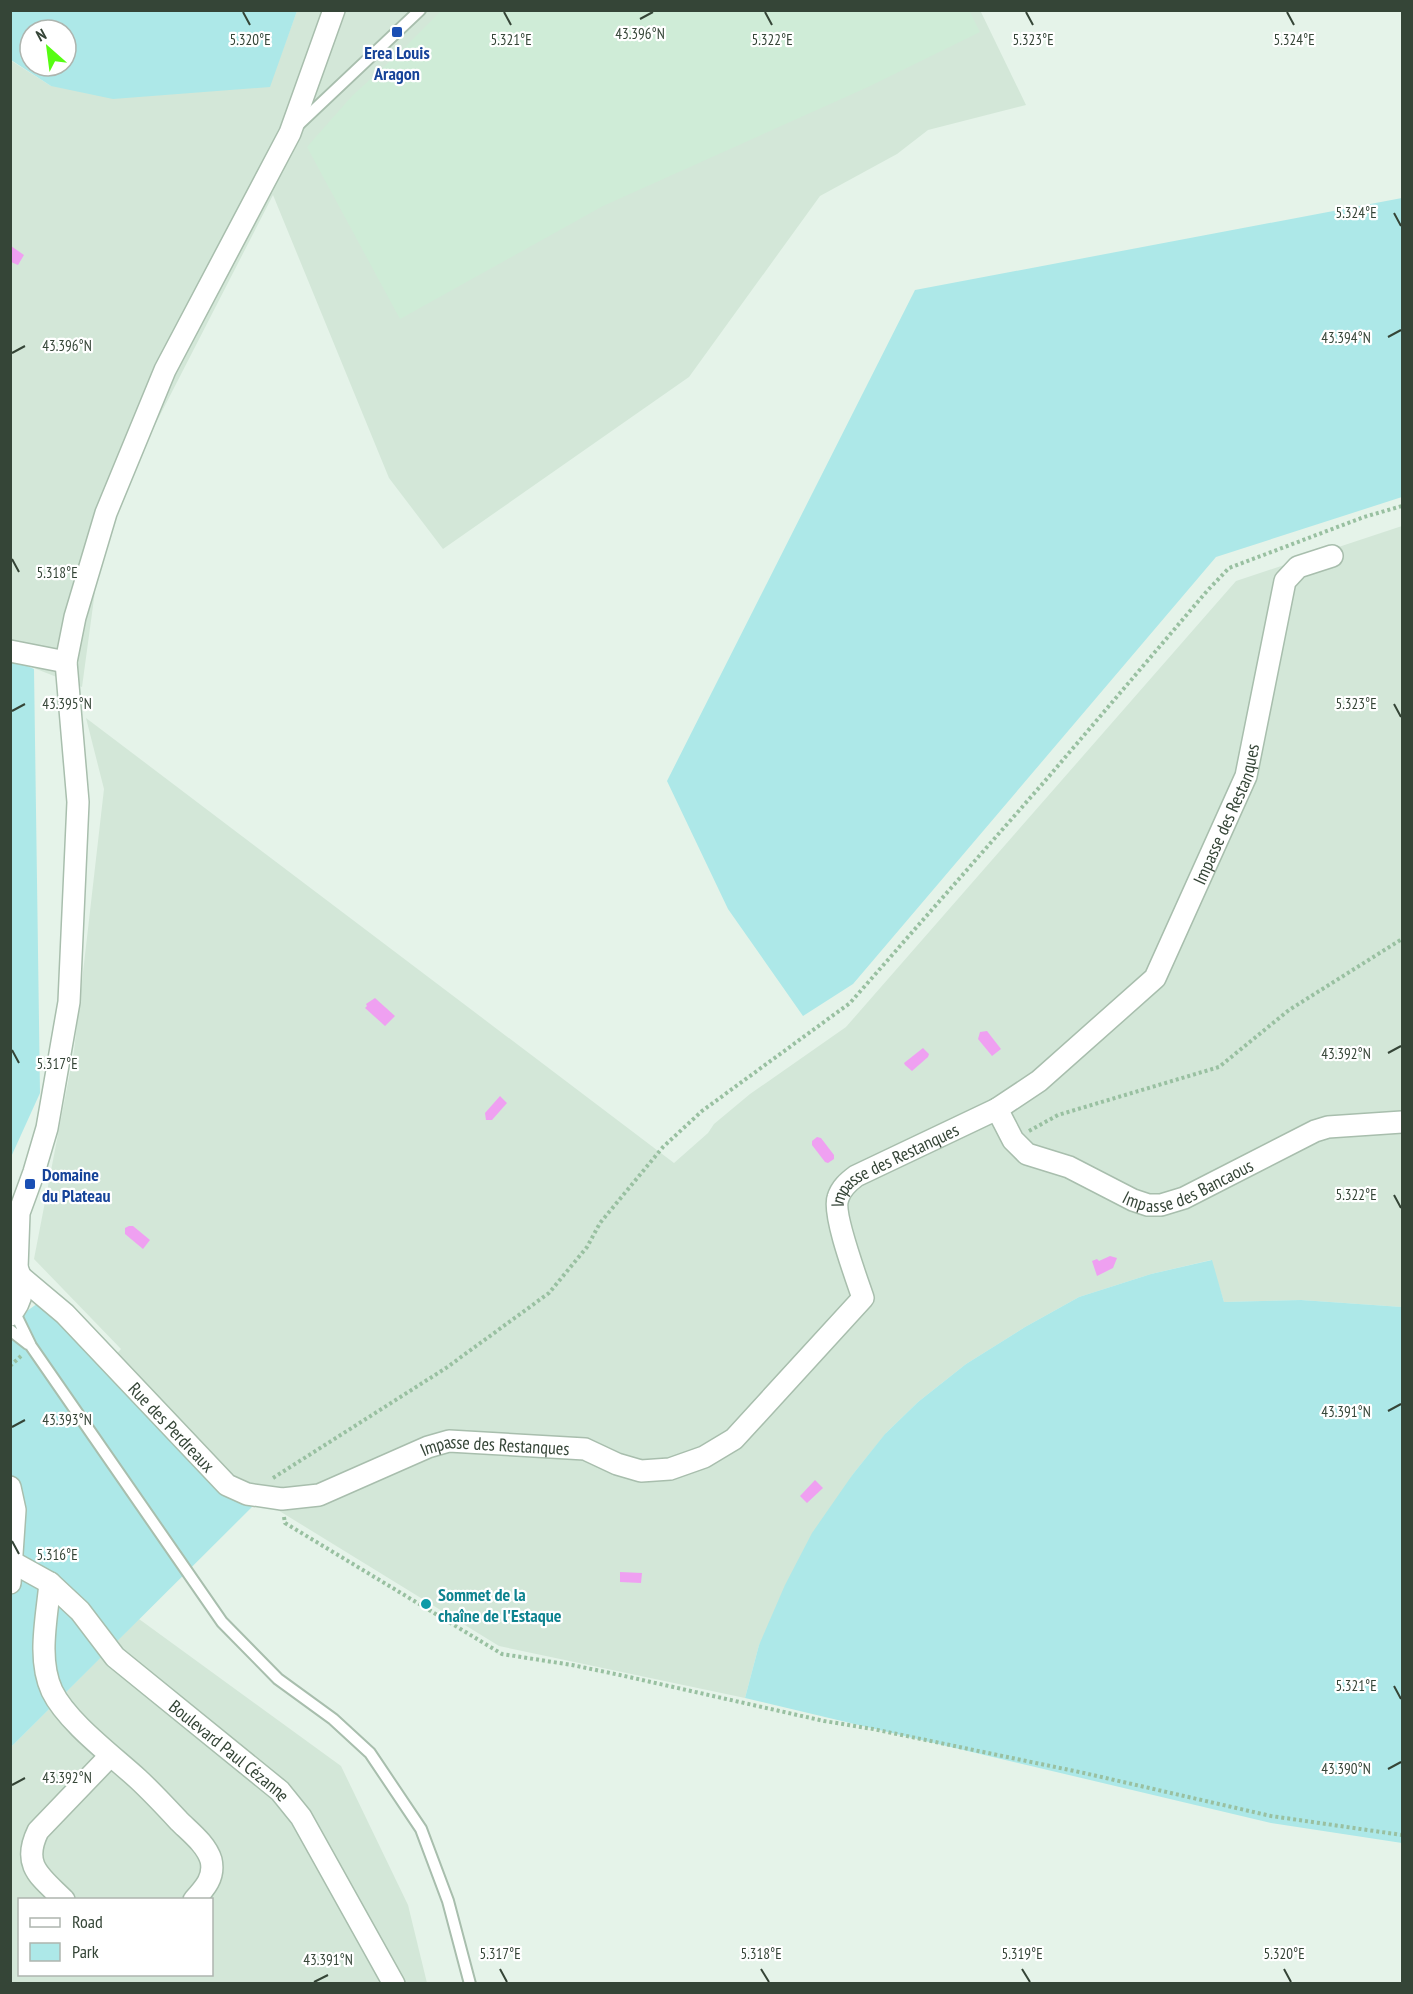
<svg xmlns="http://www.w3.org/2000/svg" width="1413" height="1994" font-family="'PT Sans Narrow',sans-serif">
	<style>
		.residential { fill: #d3e7d8; fill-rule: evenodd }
		.education { fill: #cfecd7 }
		.green { fill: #ade8e8; fill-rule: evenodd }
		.water { fill: #efa0f1 }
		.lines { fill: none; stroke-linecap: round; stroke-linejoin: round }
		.lane-casing { stroke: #a8bead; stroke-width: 14 }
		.street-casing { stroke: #a8bead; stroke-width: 24 }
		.path { stroke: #99c0a1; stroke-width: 4; stroke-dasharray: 3 3; stroke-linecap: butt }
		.lane { stroke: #fff; stroke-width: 10 }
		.street { stroke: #fff; stroke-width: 21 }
		.ticks { fill: none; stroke: #354537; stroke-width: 2 }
		.transit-dot { fill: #1a4fb4; stroke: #fff; stroke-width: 2 }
		.culture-dot { fill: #0f9aa8; stroke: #fff; stroke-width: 2 }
		.labels { text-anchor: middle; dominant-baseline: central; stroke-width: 4.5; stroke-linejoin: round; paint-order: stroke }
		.transit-label { font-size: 18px; font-weight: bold; fill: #164399; stroke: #fff }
		.street-label { font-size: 18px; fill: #354537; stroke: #fff }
		.culture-label { font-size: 18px; font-weight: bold; fill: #0d838f; stroke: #fff; text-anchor: start }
		.ticks-label { font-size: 15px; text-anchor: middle; fill: #354537; stroke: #fff; stroke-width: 4.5; stroke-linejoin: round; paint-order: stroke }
	</style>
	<rect width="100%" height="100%" fill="#e5f3e9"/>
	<!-- residential -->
	<path class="residential" d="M 980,10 L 1026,105 L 928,130 L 897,154 L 820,196 L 689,377 L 443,549 L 389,478 L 273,195 L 137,460 L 98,569 L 82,687 L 11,659 L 10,60 L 51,86 L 269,87 L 297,11 Z
		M 1402,526 L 1402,1307 L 1301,1300 L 1224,1302 L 1211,1260 L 1151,1274 L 1079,1297 L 1025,1327 L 966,1364 L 918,1402 L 887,1432 L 853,1474 L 759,1645 L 745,1698 L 499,1646 L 268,1504 L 240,1482 L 115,1356 L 121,1349 L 34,1259 L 74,1051 L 104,789 L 86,718 L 674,1163 L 708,1133 L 714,1124 L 750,1094 L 846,1027 L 1236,581 Z
		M 139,1619 L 341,1766 L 408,1905 L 427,1983 L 11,1984 L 11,1747 ZM 20,1900 L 212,1900 L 212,1974 L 20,1974 Z"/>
	<!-- education -->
	<path class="education" d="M 969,10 L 980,32 L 868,87 L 603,206 L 400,319 L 307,147 L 352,96 L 400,52 L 441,11 Z"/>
	<!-- green -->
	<path class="green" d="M 10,11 L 11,10 L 297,11 L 270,87 L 113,99 L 51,86 L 11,60 ZM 30,30 L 66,30 L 66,66 L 30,66 Z
		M 1402,198 L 1402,497 L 1216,557 L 853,984 L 803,1016 L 728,909 L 667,781 L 915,290 Z
		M 11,659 L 34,669 L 40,1093 L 11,1157 Z
		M 1212,1260 L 1224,1302 L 1301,1300 L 1402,1307 L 1402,1843 L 1271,1823 L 745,1698 L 759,1645 L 785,1585 L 812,1533 L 853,1474 L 885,1434 L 918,1402 L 966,1364 L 1025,1327 L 1079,1297 L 1151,1274 Z
		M 41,1301 L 252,1507 L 11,1747 L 10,1323 Z"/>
	<!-- water -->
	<path class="water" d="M 11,246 L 24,255 L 18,265 L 11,262 Z
		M 375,998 L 395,1016 L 385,1026 L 365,1008 L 367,1006 L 366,1004 Z
		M 987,1031 L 1001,1049 L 992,1056 L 978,1039 L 980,1032 Z
		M 923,1048 L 929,1054 L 928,1057 L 912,1071 L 905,1065 L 904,1063 Z
		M 500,1096 L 507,1103 L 492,1120 L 486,1120 L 485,1113 Z
		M 817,1137 L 821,1138 L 834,1155 L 834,1159 L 828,1163 L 825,1162 L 812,1145 L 812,1141 Z
		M 129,1226 L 133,1226 L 150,1240 L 143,1249 L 125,1234 L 125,1228 Z
		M 1110,1256 L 1117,1258 L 1113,1268 L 1097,1276 L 1092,1261 L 1097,1259 L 1099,1261 Z
		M 815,1480 L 823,1488 L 807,1503 L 800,1496 Z
		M 620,1572 L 642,1573 L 641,1583 L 620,1582 Z"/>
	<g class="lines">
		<!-- lane casing -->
		<g class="lane-casing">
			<path id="lane" d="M 296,127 L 420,10
				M 14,1311 L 31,1346 L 222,1622 L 278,1679 L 333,1719 L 370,1753 L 421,1829 L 448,1901 L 470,1984
				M 10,1330 L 28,1344"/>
		</g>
		<!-- street casing -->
		<g class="street-casing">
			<g id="street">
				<path d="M 10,651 L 66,662"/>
				<path id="s1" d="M 997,1109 L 1013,1140 L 1027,1154 L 1069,1167 L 1133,1200 L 1148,1205 L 1161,1205 L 1184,1198 L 1315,1131 L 1328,1127 L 1402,1122"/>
				<path d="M 17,1268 L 19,1213 L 34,1172 L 47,1128 L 69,1002 L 78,802 L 66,662 L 75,617 L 106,513 L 165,370 L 290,133 L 334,10"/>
				<path id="s2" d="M 21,1277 L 65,1314 L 227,1485 L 247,1494 L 282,1499 L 319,1495 L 428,1447 L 449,1441 L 585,1449 L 617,1464 L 641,1471 L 670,1469 L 704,1457 L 734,1439 L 863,1298 C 857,1280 832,1213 838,1198 C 841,1188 848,1182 856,1176 L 997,1109 L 1039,1081 L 1155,978 L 1246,776 L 1285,581 L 1298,567 L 1332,556"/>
				<path d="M 10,1315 C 23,1301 25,1285 17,1268"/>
				<path d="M 10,1487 L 15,1510 L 10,1583"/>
				<path id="s3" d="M 12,1562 L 50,1583 L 80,1611 L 115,1657 L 280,1791 L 301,1817 L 394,1984"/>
				<path d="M 50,1583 C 47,1617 37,1659 52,1691 C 67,1722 113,1756 138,1779 C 152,1792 166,1807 179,1821 C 190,1832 206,1844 211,1860 C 215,1877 205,1888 194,1900"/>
				<path d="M 64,1900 C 41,1877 21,1866 38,1831 L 110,1756"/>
			</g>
		</g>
		<!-- path -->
		<path class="path" d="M 1029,1131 L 1058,1115 L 1219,1067 L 1289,1010 L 1402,939
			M 10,1366 L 21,1356
			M 273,1478 L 446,1368 L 549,1293 L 587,1247 L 600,1223 L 663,1147 L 702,1111 L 850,1003 L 1045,781 L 1207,591 L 1229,568 L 1364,517 L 1402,506
			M 284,1517 L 285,1523 L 502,1654 L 572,1665 L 620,1675 L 824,1721 L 873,1729 L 1084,1773 L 1271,1816 L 1402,1835"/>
		<!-- lane -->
		<use href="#lane" class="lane"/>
		<!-- street -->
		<use href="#street" class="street"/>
	</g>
	<!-- ticks -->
	<path class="ticks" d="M 243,12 L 250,25M 504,12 L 511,25M 765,12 L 772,25M 1026,12 L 1033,25M 1287,12 L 1294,25M 640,19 L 653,12M 1394,213 L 1401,226M 1388,337 L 1401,330M 12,353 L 25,346M 12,559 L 19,572M 1394,704 L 1401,717M 12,711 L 25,704M 12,1050 L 19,1063M 1388,1053 L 1401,1046M 1394,1195 L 1401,1208M 1388,1411 L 1401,1404M 12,1427 L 25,1420M 12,1541 L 19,1554M 1394,1686 L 1401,1699M 1388,1769 L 1401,1762M 12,1785 L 25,1778M 500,1969 L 507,1982M 761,1969 L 769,1982M 1022,1969 L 1030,1982M 1284,1969 L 1291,1982M 314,1982 L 328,1975"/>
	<!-- markers -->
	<g class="transit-dot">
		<rect x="391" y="26" width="12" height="12" rx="3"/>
		<rect x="24" y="1178" width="12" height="12" rx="3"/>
	</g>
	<circle class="culture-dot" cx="426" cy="1604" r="6"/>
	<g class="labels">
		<!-- transit labels -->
		<g class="transit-label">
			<text x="397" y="52">Erea Louis<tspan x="397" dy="21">Aragon</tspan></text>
			<text x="42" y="1174" text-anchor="start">Domaine<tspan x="42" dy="21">du Plateau</tspan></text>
		</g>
		<!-- street labels -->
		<g class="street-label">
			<text stroke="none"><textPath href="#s2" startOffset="1690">Impasse des Restanques</textPath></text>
			<text stroke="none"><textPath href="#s2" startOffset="1186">Impasse des Restanques</textPath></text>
			<text stroke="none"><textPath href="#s1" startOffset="230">Impasse des Bancaous</textPath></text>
			<text stroke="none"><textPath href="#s2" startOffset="213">Rue des Perdreaux</textPath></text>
			<text stroke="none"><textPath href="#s2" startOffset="574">Impasse des Restanques</textPath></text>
			<text stroke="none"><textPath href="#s3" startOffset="290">Boulevard Paul Cézanne</textPath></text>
		</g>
		<!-- culture labels -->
		<g class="culture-label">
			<text x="438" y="1594">Sommet de la<tspan x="438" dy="21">chaîne de l'Estaque</tspan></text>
		</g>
	</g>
	<g class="ticks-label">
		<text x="640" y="39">43.396°N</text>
		<text x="250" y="45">5.320°E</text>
		<text x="511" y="45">5.321°E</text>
		<text x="772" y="45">5.322°E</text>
		<text x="1033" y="45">5.323°E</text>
		<text x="1294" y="45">5.324°E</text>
		<text x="1356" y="218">5.324°E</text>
		<text x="1346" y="343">43.394°N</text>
		<text x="67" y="351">43.396°N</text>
		<text x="57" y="578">5.318°E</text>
		<text x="1356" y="709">5.323°E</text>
		<text x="67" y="709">43.395°N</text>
		<text x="1346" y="1059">43.392°N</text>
		<text x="57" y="1069">5.317°E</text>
		<text x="1356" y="1200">5.322°E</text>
		<text x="1346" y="1417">43.391°N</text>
		<text x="67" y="1425">43.393°N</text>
		<text x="57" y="1560">5.316°E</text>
		<text x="1356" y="1691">5.321°E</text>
		<text x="1346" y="1774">43.390°N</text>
		<text x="67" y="1783">43.392°N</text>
		<text x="500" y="1959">5.317°E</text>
		<text x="761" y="1959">5.318°E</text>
		<text x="1022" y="1959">5.319°E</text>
		<text x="1284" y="1959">5.320°E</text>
		<text x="328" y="1965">43.391°N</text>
	</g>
	<!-- border -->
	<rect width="1413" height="1994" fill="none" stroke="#354537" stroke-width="24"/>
	<!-- legend -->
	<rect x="18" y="1898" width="195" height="78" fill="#ffffff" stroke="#aeb5af" stroke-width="1.5"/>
	<rect x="30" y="1918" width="30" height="9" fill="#ffffff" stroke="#aeb5af" stroke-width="1.5"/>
	<text x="72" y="1928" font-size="18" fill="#354537">Road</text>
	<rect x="30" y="1943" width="30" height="18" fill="#ade8e8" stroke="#aeb5af" stroke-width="1.5"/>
	<text x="72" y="1958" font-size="18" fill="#354537">Park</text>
	<!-- north arrow -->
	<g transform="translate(48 48) rotate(332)"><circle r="28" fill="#ffffff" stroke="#aeb5af" stroke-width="1.5"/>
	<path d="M0-4.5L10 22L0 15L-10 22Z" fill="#56fd12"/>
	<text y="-9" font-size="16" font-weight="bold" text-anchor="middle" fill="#354537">N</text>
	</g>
</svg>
